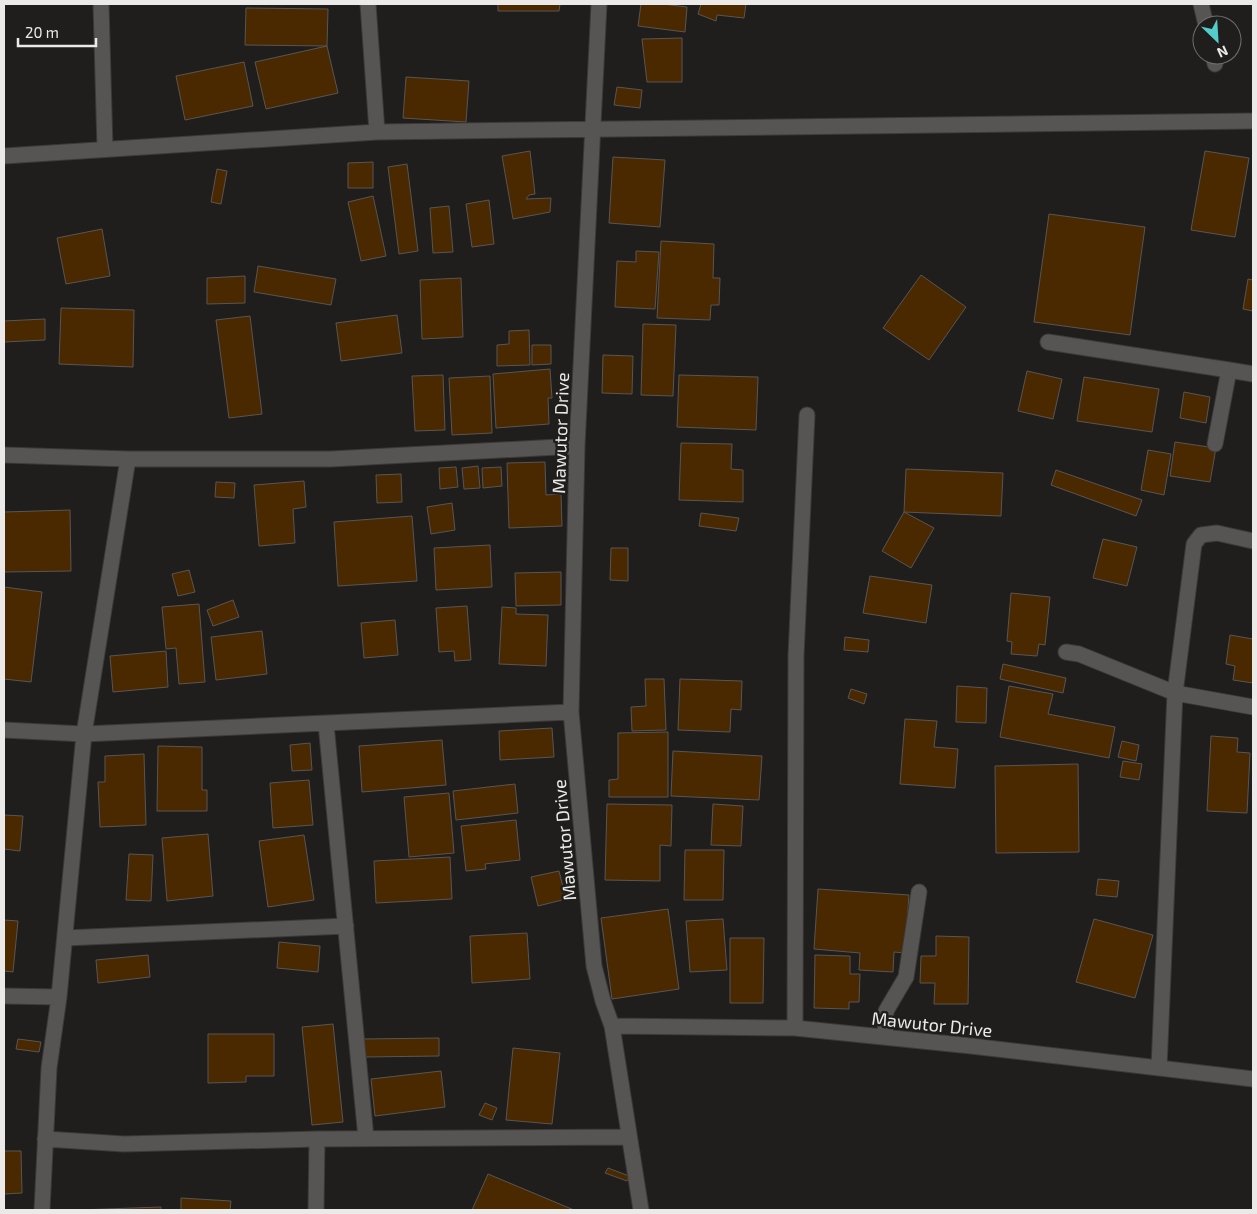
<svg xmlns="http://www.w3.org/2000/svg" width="1257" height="1214" font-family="'Exo 2',sans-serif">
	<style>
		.building { fill: #4a2900; stroke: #585553 }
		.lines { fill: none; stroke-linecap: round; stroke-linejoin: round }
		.minor-casing { stroke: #3c3a38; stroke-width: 17 }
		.minor { stroke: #575553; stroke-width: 15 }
		.labels { text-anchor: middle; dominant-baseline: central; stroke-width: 5; stroke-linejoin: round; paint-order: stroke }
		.street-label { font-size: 18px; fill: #ebeae8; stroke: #201e1c }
	</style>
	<rect width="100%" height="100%" fill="#201e1c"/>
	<!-- building -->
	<path class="building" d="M 498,4 L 560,4 L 559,11 L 498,11 Z
		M 641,4 L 663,4 L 687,7 L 685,32 L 638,26 Z
		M 701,4 L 746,4 L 744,18 L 717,15 L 716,21 L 698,14 Z
		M 246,8 L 328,9 L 327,46 L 245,45 Z
		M 682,38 L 682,82 L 647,82 L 642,39 Z
		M 327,46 L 338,93 L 266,109 L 255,62 Z
		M 244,62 L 253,106 L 185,120 L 176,76 Z
		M 406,77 L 469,81 L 466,122 L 403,118 Z
		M 617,87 L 642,90 L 640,108 L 614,105 Z
		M 530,151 L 535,194 L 529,195 L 526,199 L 551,198 L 550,212 L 513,219 L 502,156 Z
		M 1205,151 L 1249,158 L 1235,237 L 1191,230 Z
		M 613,157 L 665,160 L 660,227 L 609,223 Z
		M 373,162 L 373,188 L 348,188 L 348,163 Z
		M 407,164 L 418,251 L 399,254 L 388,167 Z
		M 217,169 L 227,171 L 221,204 L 211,202 Z
		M 373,196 L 386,256 L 361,261 L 348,202 Z
		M 489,200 L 494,244 L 472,247 L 466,204 Z
		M 449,206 L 453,252 L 433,253 L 430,208 Z
		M 1049,214 L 1145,227 L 1130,335 L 1034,322 Z
		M 102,229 L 110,276 L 66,284 L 57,238 Z
		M 661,241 L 714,244 L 713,278 L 720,278 L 719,305 L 711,305 L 710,320 L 657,318 Z
		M 636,251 L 659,252 L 655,309 L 615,307 L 617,261 L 636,262 Z
		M 258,266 L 336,279 L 331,305 L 254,292 Z
		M 921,275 L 966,307 L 929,360 L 883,328 Z
		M 245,276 L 245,303 L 207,304 L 207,278 Z
		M 461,278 L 463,337 L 422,339 L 420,280 Z
		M 1248,279 L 1253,280 L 1253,311 L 1243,309 Z
		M 61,308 L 134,310 L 133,367 L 59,364 Z
		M 397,315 L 402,353 L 341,361 L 336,323 Z
		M 250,316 L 262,414 L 229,418 L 216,320 Z
		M 45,319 L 45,340 L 4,342 L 4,321 Z
		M 643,324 L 676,325 L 673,396 L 641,395 Z
		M 529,330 L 530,365 L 497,366 L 497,345 L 509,344 L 509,331 Z
		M 532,345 L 551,345 L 551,364 L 532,365 Z
		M 603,355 L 633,356 L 632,394 L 602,393 Z
		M 550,369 L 552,398 L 548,398 L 549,424 L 496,428 L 493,374 Z
		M 1027,371 L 1062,379 L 1053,419 L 1018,411 Z
		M 443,375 L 445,430 L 415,431 L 412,376 Z
		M 679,375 L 758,377 L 756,430 L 677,427 Z
		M 490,376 L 492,433 L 452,435 L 449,378 Z
		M 1084,377 L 1159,389 L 1152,432 L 1077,421 Z
		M 1184,392 L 1210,397 L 1206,423 L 1180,418 Z
		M 1175,442 L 1216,448 L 1210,482 L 1170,476 Z
		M 681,443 L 732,444 L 731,469 L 743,470 L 743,502 L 679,500 Z
		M 1148,450 L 1171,454 L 1164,495 L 1141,490 Z
		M 545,462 L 546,495 L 561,494 L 562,526 L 509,528 L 507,463 Z
		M 478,466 L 480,488 L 464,489 L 462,468 Z
		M 456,467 L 458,487 L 440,489 L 439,468 Z
		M 501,467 L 502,486 L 483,488 L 482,468 Z
		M 906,469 L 1003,473 L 1001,516 L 904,512 Z
		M 1056,470 L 1142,500 L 1136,516 L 1051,485 Z
		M 401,474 L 402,502 L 377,503 L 376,475 Z
		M 304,481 L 306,507 L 293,509 L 295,543 L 259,546 L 254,485 Z
		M 216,482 L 235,483 L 234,498 L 215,497 Z
		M 452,503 L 455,530 L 431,534 L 427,507 Z
		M 70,510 L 71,571 L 4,572 L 4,512 Z
		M 904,512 L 934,528 L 911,568 L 882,551 Z
		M 701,513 L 739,518 L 736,531 L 699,526 Z
		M 412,516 L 417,581 L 338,586 L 334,522 Z
		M 1103,539 L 1137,547 L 1127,586 L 1093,578 Z
		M 490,545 L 492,587 L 436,590 L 434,548 Z
		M 611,548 L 628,548 L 628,581 L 610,580 Z
		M 189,570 L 195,592 L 178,596 L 172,574 Z
		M 561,572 L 561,605 L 516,606 L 515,573 Z
		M 870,576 L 932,585 L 926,623 L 863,613 Z
		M 4,587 L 42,592 L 31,682 L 4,679 Z
		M 1011,593 L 1050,597 L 1045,645 L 1039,644 L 1037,656 L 1011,654 L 1012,642 L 1007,641 Z
		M 233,600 L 239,617 L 213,626 L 207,610 Z
		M 199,604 L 205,682 L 179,684 L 176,648 L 166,649 L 162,607 Z
		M 467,606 L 471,660 L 455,661 L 454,651 L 439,652 L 436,608 Z
		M 502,607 L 516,608 L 516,614 L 548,615 L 546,666 L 499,664 Z
		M 395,620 L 398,655 L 364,658 L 361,623 Z
		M 262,631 L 267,674 L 216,680 L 211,637 Z
		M 1230,635 L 1253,639 L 1253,683 L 1233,680 L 1235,666 L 1226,664 Z
		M 845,637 L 869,640 L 868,652 L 844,650 Z
		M 166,651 L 168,687 L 113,692 L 110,656 Z
		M 1003,664 L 1066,678 L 1063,693 L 1000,679 Z
		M 645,679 L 664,679 L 666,730 L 632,731 L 631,707 L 646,706 Z
		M 680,679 L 742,681 L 741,710 L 731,709 L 730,732 L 678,730 Z
		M 957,686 L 987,688 L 986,723 L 956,722 Z
		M 1009,686 L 1053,694 L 1048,714 L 1115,727 L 1109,758 L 1000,737 Z
		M 851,689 L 867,694 L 864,704 L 848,698 Z
		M 905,719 L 937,721 L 934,747 L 958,749 L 955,788 L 900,784 Z
		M 552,728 L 554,757 L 500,760 L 499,731 Z
		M 668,732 L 668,797 L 609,797 L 609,780 L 618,779 L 618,733 Z
		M 1211,736 L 1238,738 L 1237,752 L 1250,753 L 1247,813 L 1207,811 Z
		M 442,740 L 446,785 L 362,792 L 359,746 Z
		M 1122,741 L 1139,745 L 1136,761 L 1118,757 Z
		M 310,743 L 312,770 L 292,771 L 290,745 Z
		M 158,746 L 202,747 L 202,790 L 207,790 L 207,811 L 157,811 Z
		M 673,751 L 762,756 L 759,800 L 671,796 Z
		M 144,754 L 146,825 L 100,827 L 98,782 L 105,782 L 105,756 Z
		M 1123,761 L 1142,764 L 1139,780 L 1120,777 Z
		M 1078,764 L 1079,852 L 996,853 L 995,766 Z
		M 309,780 L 313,825 L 273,828 L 270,783 Z
		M 515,784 L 518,813 L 456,820 L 453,791 Z
		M 449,793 L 454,853 L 409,857 L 404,797 Z
		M 607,804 L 672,805 L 671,846 L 660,845 L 660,881 L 605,880 Z
		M 713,804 L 743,806 L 741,846 L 711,845 Z
		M 4,815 L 23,816 L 20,851 L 4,849 Z
		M 516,820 L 520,860 L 485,864 L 486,869 L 466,871 L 461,826 Z
		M 208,834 L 213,896 L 167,901 L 162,838 Z
		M 304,835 L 314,900 L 268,907 L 259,841 Z
		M 685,850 L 724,850 L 723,900 L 684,900 Z
		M 129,854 L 153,855 L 151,901 L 126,900 Z
		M 450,857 L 452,899 L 376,903 L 374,861 Z
		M 559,871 L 566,899 L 538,906 L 531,877 Z
		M 1098,879 L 1119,881 L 1117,897 L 1096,895 Z
		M 818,889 L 909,895 L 905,953 L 894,952 L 893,972 L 859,970 L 860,953 L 814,949 Z
		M 668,909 L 679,989 L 612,999 L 601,918 Z
		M 723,919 L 727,970 L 690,972 L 686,921 Z
		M 1094,919 L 1153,935 L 1135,998 L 1076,982 Z
		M 4,920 L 18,921 L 13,972 L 4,971 Z
		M 527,933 L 530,979 L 472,983 L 470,936 Z
		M 936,936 L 969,937 L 968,1004 L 934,1004 L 935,983 L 920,983 L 921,956 L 936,956 Z
		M 730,938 L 764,938 L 763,1003 L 730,1003 Z
		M 279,942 L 320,946 L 318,972 L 277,968 Z
		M 148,955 L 150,977 L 98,983 L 96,960 Z
		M 815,955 L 850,956 L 850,974 L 860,974 L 859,1002 L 849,1002 L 849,1009 L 814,1008 Z
		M 333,1024 L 343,1122 L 312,1125 L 302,1027 Z
		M 208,1034 L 274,1034 L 274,1076 L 246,1076 L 246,1082 L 208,1083 Z
		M 439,1038 L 439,1056 L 364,1057 L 364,1039 Z
		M 18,1039 L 41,1042 L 39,1052 L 16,1049 Z
		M 513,1048 L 560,1053 L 552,1124 L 506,1120 Z
		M 441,1071 L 445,1107 L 375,1116 L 371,1079 Z
		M 485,1103 L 497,1108 L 492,1120 L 479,1115 Z
		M 4,1151 L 21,1151 L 22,1193 L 4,1194 Z
		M 608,1168 L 629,1176 L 627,1181 L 605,1173 Z
		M 488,1174 L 574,1210 L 472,1210 Z
		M 181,1198 L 231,1201 L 230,1210 L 181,1210 Z
		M 161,1207 L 161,1210 L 78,1210 Z"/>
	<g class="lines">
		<!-- minor casing -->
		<g class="minor-casing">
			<path id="minor" d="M 101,4 L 105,149
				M 368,4 L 377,132
				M 599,4 L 577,446 L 571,712 L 594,966 L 603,1001 L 612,1026 L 795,1028 L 971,1046 L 1253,1079
				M 1201,4 L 1206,25
				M 1213,55 L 1215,64
				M 4,156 L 377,132 L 1253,121
				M 1048,342 L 1229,370
				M 1215,444 L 1229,370 L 1253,374
				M 4,455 L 128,459 L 331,459 L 577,446
				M 1066,652 L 1079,654 L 1175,693 L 1253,707
				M 326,724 L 366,1138
				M 4,730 L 84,734 L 571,712
				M 65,938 L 346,926
				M 4,996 L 59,997
				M 612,1026 L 641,1210
				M 795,1028 L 796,656 L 807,415
				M 885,1037 L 886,1011 L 906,977 L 919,892
				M 1159,1068 L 1175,693 L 1194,544 L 1201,535 L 1217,533 L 1253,541
				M 45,1139 L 124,1144 L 317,1139 L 629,1137
				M 42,1210 L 49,1068 L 59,997 L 84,734 L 128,459
				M 316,1210 L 317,1139"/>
		</g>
		<!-- minor -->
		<use href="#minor" class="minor"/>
	</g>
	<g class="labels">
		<!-- street labels -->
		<g class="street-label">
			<text transform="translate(560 433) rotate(-88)">Mawutor Drive</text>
			<text transform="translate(564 840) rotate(-95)">Mawutor Drive</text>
			<text transform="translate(932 1024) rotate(6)">Mawutor Drive</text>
		</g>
	</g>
	<!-- border -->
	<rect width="1257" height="1214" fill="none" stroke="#ebeae8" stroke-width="10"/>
	<!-- north arrow -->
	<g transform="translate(1217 40) rotate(155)"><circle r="24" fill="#201e1c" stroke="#71706e"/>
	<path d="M0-4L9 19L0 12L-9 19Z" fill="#53cdc9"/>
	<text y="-8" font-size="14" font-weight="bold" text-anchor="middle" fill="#ebeae8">N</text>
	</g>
	<!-- scale -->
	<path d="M18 38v8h78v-8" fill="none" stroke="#ebeae8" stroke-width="2.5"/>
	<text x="25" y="38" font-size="15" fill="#ebeae8" stroke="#201e1c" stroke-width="4" paint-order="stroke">20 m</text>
</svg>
